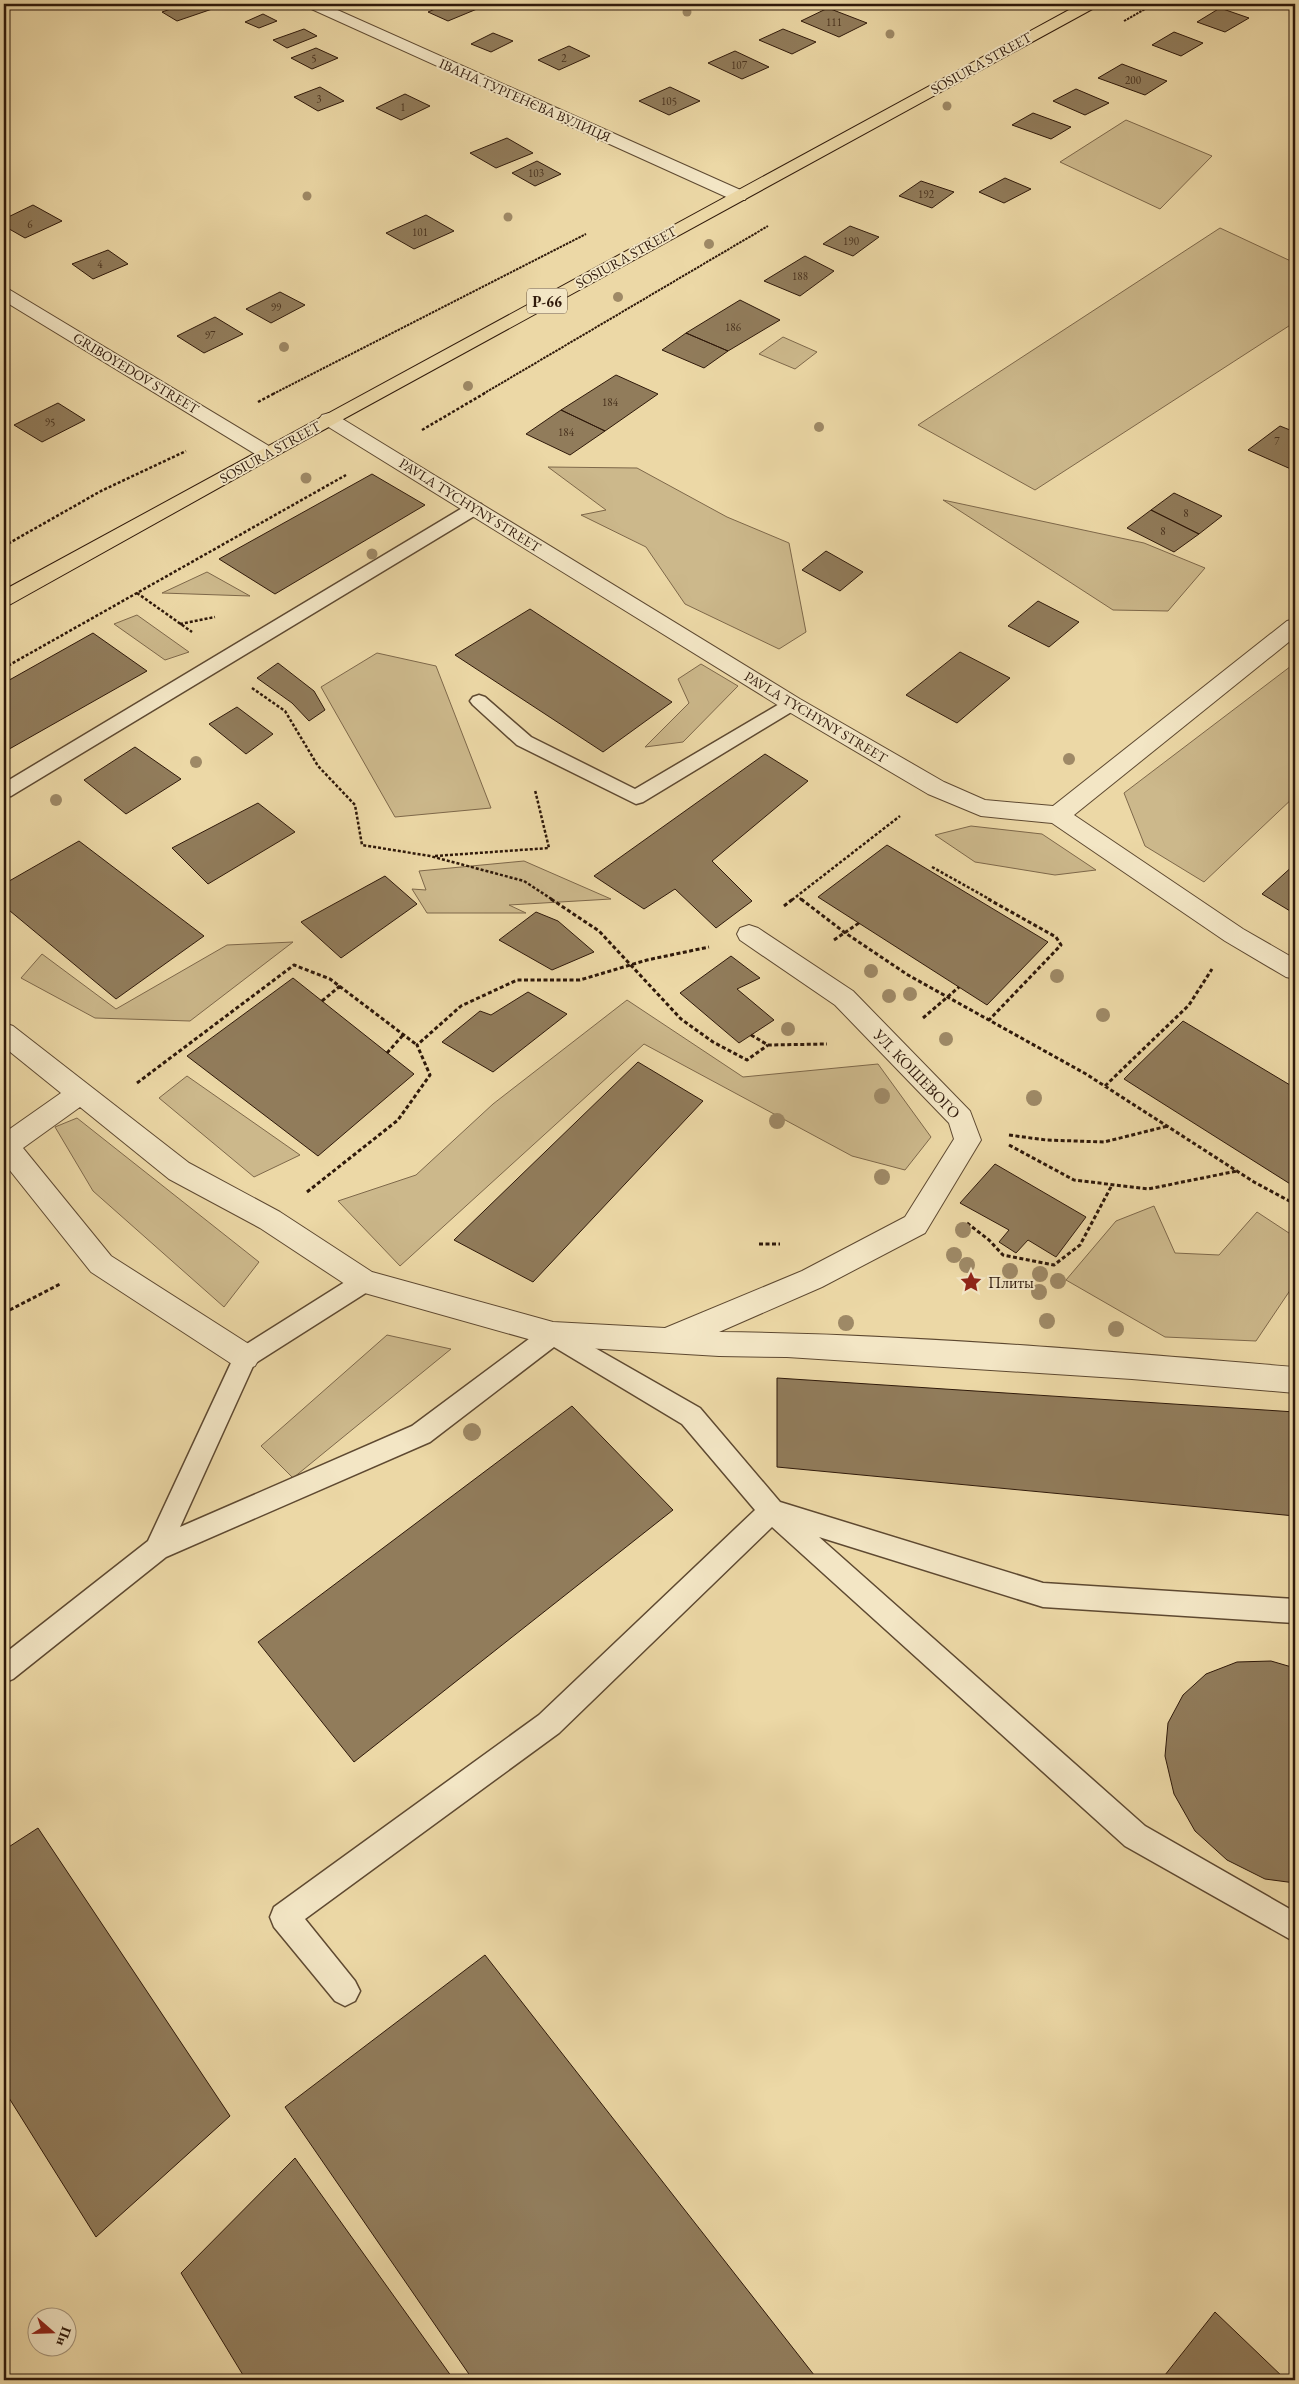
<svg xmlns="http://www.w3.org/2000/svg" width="1299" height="2384" font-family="'EB Garamond',serif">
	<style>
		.green { fill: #ccb88b; stroke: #7e684a }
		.building { fill: #917c5b; stroke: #2f190a }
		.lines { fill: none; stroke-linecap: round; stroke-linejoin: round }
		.service-casing { stroke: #5e4931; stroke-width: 3 }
		.minor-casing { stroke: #5e4931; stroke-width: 2 }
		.primary-casing { stroke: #2f190a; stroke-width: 2 }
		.path-far2 { stroke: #2f190a; stroke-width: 2; stroke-dasharray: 2.5 1; stroke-linecap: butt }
		.path-far1 { stroke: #2f190a; stroke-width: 2.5; stroke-dasharray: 3 2; stroke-linecap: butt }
		.path { stroke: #2f190a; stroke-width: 3; stroke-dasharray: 4 2.5; stroke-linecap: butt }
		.service { fill: #f3e6c5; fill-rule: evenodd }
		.minor { fill: #f3e6c5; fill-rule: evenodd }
		.primary { fill: #ecd8a6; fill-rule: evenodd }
		.tree { fill: #9e8966 }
		.labels { text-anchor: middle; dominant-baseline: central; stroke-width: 4; stroke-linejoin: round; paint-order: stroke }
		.far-number-label { font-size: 11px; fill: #48321e }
		.far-street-label { font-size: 14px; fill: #2f190a; stroke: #f3e6c5 }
		.shield { fill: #f3e6c5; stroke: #6a5642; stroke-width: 1 }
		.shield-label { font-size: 15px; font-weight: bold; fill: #2f190a }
		.street-label { font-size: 16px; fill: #2f190a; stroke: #f3e6c5 }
		.poi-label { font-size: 16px; fill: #2f190a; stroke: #f3e6c5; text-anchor: start }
	</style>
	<rect width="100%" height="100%" fill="#ecd8a6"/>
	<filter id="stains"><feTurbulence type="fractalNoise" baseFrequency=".004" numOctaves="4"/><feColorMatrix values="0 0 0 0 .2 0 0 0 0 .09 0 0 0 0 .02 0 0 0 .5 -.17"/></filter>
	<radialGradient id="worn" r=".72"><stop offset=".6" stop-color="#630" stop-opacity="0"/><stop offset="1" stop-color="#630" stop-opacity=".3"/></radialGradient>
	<!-- green -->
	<path class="green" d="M 1126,120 L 1212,156 L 1160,209 L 1060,162 Z
		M 1220,228 L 1295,263 L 1295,322 L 1035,490 L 918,425 Z
		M 783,337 L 817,352 L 795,369 L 759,354 Z
		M 548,467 L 637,468 L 727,517 L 789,543 L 806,632 L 779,649 L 685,604 L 646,547 L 581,515 L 606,510 Z
		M 943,500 L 1144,543 L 1205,568 L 1168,611 L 1113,610 Z
		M 207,572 L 250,596 L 162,593 Z
		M 137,615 L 189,652 L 165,660 L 114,624 Z
		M 377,653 L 436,666 L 491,808 L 395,817 L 321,687 Z
		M 1295,663 L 1295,796 L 1204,882 L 1145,846 L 1124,793 Z
		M 701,664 L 738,686 L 683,742 L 645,747 L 689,703 L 678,679 Z
		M 971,826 L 1042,834 L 1096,870 L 1055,875 L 975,862 L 935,835 Z
		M 524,861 L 611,899 L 509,905 L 526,913 L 427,913 L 412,889 L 426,890 L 419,871 Z
		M 293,942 L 190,1021 L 95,1018 L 21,978 L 42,954 L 116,1009 L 227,945 Z
		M 627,1000 L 743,1077 L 878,1064 L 931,1137 L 905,1170 L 852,1156 L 644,1044 L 400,1266 L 338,1201 L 416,1175 L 493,1104 Z
		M 187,1076 L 300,1155 L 254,1177 L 159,1098 Z
		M 77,1118 L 259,1262 L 224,1307 L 93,1191 L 55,1127 Z
		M 1154,1206 L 1175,1253 L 1219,1255 L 1257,1212 L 1295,1237 L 1295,1283 L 1256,1341 L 1165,1337 L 1066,1280 L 1116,1221 Z
		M 387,1335 L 451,1349 L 293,1478 L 261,1446 Z"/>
	<!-- building -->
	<path class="building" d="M 185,4 L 217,4 L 221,6 L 177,21 L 162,12 Z
		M 447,4 L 466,4 L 477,9 L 448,21 L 428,12 Z
		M 866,4 L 891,4 L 881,9 Z
		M 828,8 L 867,23 L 839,37 L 801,21 Z
		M 1220,8 L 1249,18 L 1225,32 L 1197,22 Z
		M 263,14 L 277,21 L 259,28 L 245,22 Z
		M 304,29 L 317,36 L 287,48 L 273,40 Z
		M 783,29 L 816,42 L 792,54 L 759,40 Z
		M 1174,32 L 1203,43 L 1181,56 L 1152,45 Z
		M 493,33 L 513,41 L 491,52 L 471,44 Z
		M 569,46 L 590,56 L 559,70 L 538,60 Z
		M 316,48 L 338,58 L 312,69 L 291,58 Z
		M 735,51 L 769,67 L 742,79 L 708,63 Z
		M 1122,64 L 1167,81 L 1145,95 L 1098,78 Z
		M 320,87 L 344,101 L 318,111 L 294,97 Z
		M 670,87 L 700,101 L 669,115 L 639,101 Z
		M 1076,89 L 1109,103 L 1085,115 L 1053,101 Z
		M 405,94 L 430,106 L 401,120 L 376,108 Z
		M 1033,113 L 1071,127 L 1051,139 L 1012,125 Z
		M 507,138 L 533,153 L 496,168 L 470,153 Z
		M 537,161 L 561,174 L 535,186 L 512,173 Z
		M 1005,178 L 1031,189 L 1004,203 L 979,192 Z
		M 921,181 L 954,192 L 932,208 L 899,196 Z
		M 33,205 L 62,221 L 25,238 L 4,226 L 4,219 Z
		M 426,215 L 454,231 L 414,249 L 386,233 Z
		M 850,226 L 879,237 L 853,256 L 823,244 Z
		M 108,250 L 128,264 L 93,279 L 72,264 Z
		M 805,256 L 834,271 L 800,296 L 764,281 Z
		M 280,292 L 305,305 L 271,323 L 246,309 Z
		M 740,300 L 780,320 L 728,351 L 686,333 Z
		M 215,317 L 243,334 L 204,353 L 177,336 Z
		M 686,333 L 728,351 L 704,368 L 662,350 Z
		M 616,375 L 658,394 L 605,431 L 561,410 Z
		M 58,403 L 85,420 L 42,442 L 14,425 Z
		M 561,410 L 605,431 L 570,455 L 526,434 Z
		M 1280,426 L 1295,432 L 1295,468 L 1293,470 L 1248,450 Z
		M 372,474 L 425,505 L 275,594 L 219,559 Z
		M 1174,493 L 1222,516 L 1199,534 L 1151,510 Z
		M 1151,510 L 1199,534 L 1174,552 L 1127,528 Z
		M 826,551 L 863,572 L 840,591 L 802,570 Z
		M 1038,601 L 1079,622 L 1049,647 L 1008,626 Z
		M 530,609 L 643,683 L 672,702 L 603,752 L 455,655 Z
		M 93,633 L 147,671 L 4,752 L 4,683 Z
		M 960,652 L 1010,678 L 957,723 L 906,695 Z
		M 278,663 L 314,691 L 325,710 L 309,721 L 292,703 L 257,678 Z
		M 237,707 L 273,734 L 246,754 L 209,724 Z
		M 135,747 L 181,779 L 126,814 L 84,780 Z
		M 765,754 L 808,781 L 712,861 L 752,901 L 716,928 L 675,889 L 644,909 L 594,876 Z
		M 258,803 L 295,832 L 208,884 L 172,848 Z
		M 79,841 L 204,936 L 116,999 L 4,906 L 4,884 Z
		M 887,845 L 1048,942 L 987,1005 L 818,897 Z
		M 1295,864 L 1295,914 L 1262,894 Z
		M 385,876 L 417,904 L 341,958 L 301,922 Z
		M 536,912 L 558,921 L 594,952 L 552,970 L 499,940 Z
		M 731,956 L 760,978 L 737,989 L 774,1020 L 739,1043 L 680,993 Z
		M 293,978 L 414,1074 L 318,1156 L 187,1056 Z
		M 528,992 L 567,1014 L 493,1072 L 442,1042 L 480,1011 L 491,1015 Z
		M 1183,1021 L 1295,1088 L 1295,1187 L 1124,1079 Z
		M 638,1062 L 703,1101 L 533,1282 L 454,1240 Z
		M 995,1164 L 1086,1217 L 1056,1257 L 1028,1240 L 1016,1253 L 999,1242 L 1009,1230 L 960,1203 Z
		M 777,1378 L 1295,1412 L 1295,1516 L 777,1467 Z
		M 572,1406 L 673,1510 L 354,1762 L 258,1642 Z
		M 1271,1661 L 1295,1668 L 1295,1883 L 1265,1879 L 1227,1860 L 1195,1831 L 1174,1794 L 1165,1756 L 1168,1723 L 1183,1695 L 1206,1674 L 1237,1662 Z
		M 38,1828 L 230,2116 L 96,2237 L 4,2090 L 4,1850 Z
		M 485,1955 L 818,2380 L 473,2380 L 285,2107 Z
		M 295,2158 L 454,2380 L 246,2380 L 181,2273 Z
		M 1215,2312 L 1286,2380 L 1161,2380 Z"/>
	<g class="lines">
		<!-- service casing -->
		<g class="service-casing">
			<path id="service" d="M 475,503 L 481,504 L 483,508 L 481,512 L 11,796 L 4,797 L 4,783 L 469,504 Z
				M 479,695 L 485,697 L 531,737 L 635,789 L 786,700 L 792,698 L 798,700 L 801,704 L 798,708 L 643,802 L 636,804 L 517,745 L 473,705 L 470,701 L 473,697 Z
				M 364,1272 L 372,1275 L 376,1282 L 372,1289 L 254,1364 L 180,1527 L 412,1426 L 545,1327 L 553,1324 L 700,1408 L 780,1502 L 1043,1583 L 1295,1599 L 1295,1623 L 1043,1607 L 819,1537 L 1145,1826 L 1295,1912 L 1295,1942 L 1125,1846 L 772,1527 L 559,1733 L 305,1919 L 355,1981 L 360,1991 L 355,2001 L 345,2006 L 335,2001 L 274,1927 L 270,1917 L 274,1907 L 539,1715 L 755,1510 L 682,1424 L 554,1347 L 430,1442 L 166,1557 L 13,1679 L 4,1683 L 4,1654 L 148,1541 L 237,1350 L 356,1275 Z"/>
		</g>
		<!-- minor casing -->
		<g class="minor-casing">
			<path id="minor" d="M 305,4 L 324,4 L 745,192 L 747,196 L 745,200 L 733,200 L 307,7 Z
				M 4,289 L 10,290 L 274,449 L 277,453 L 274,457 L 267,459 L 260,457 L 4,301 Z
				M 329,413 L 336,415 L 800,699 L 944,782 L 985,800 L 1053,806 L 1287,621 L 1295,619 L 1295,637 L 1074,815 L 1243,929 L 1295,959 L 1295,979 L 1286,977 L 1225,941 L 1052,823 L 981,816 L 928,794 L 784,709 L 322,423 L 319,419 L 322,415 Z
				M 749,925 L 758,928 L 853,991 L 970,1111 L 981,1140 L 925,1233 L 822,1287 L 719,1332 C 911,1334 1104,1351 1295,1367 L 1295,1393 L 1132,1379 L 787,1357 L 719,1356 L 553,1346 L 354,1290 L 260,1228 L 169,1179 L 80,1107 L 23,1148 L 111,1256 L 255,1348 L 260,1357 L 255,1366 L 245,1370 L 235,1366 L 91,1272 L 4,1163 L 4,1133 L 61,1093 L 4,1047 L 4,1023 L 13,1026 L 189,1163 L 280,1212 L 372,1272 L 553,1322 L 665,1328 L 802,1271 L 905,1217 L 954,1139 L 949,1123 L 835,1005 L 740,940 L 737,934 L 740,928 Z"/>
		</g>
		<!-- primary casing -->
		<g class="primary-casing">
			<path id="primary" d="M 1080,4 L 1098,4 L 1096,7 L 274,457 L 11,604 L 4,606 L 4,590 Z"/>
		</g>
		<!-- path-far2 -->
		<path class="path-far2" d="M 1124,21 L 1154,4
			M 273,394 L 586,234
			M 483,394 L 768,226"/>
		<!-- path-far1 -->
		<path class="path-far1" d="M 258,402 L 275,393
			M 422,430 L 485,393
			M 4,546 L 101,491 L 186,451
			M 137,593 L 192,632
			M 180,624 L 215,617
			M 4,668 L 346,475
			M 252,688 L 285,711 L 318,766 L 355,805 L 362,845 L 430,856 L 524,881 L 553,900
			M 435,856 L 549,848 L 535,790
			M 932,867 L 991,900
			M 792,900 L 797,896
			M 802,900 L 797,896 L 900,816"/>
		<!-- path -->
		<path class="path" d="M 551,899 L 599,931 L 681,1019 L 713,1042 L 747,1060 L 768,1045
			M 801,899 L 844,932 L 908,975 L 1086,1074 L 1254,1182 L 1295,1204
			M 988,899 L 1056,937 L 1061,945 L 989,1020
			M 784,906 L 793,899
			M 834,940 L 859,923
			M 322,1001 L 340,986
			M 923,1018 L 959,987
			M 751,1035 L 768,1045 L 827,1044
			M 387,1053 L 403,1035
			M 137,1083 L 294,965 L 330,979 L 417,1045
			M 1105,1086 L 1189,1005 L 1212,969
			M 1009,1135 L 1046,1140 L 1104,1142 L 1168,1126
			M 1009,1145 L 1074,1180 L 1148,1189 L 1237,1171
			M 307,1192 L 398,1120 L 430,1075 L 417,1045 L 461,1006 L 517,980 L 580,980 L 647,960 L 709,947
			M 967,1223 L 989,1240 L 1003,1255 L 1054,1265 L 1080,1245 L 1112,1185
			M 759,1244 L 780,1244
			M 4,1313 L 60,1284"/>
		<!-- service -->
		<use href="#service" class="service"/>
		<!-- minor -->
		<use href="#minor" class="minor"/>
		<!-- primary -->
		<use href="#primary" class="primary"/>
	</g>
	<!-- trees -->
	<g class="tree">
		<circle cx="687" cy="12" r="4.5"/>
		<circle cx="890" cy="34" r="4.5"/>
		<circle cx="947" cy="106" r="4.5"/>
		<circle cx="307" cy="196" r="4.5"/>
		<circle cx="508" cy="217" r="4.5"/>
		<circle cx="709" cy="244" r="5"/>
		<circle cx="618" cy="297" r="5"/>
		<circle cx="284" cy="347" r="5"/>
		<circle cx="468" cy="386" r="5"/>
		<circle cx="819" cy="427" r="5"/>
		<circle cx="306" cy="478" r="5.5"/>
		<circle cx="372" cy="554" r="5.5"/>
		<circle cx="1069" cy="759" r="6"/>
		<circle cx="196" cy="762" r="6"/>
		<circle cx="56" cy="800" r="6"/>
		<circle cx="871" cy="971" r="7"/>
		<circle cx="1057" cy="976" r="7"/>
		<circle cx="910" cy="994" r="7"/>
		<circle cx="889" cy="996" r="7"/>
		<circle cx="1103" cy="1015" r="7"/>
		<circle cx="788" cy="1029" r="7"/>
		<circle cx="946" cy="1039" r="7"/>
		<circle cx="882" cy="1096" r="8"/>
		<circle cx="1034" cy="1098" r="8"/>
		<circle cx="777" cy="1121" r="8"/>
		<circle cx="882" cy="1177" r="8"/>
		<circle cx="963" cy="1230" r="8"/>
		<circle cx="954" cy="1255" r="8"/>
		<circle cx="967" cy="1265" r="8"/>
		<circle cx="1010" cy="1271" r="8"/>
		<circle cx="1040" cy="1274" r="8"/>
		<circle cx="1058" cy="1281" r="8"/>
		<circle cx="1039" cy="1292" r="8"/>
		<circle cx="1047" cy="1321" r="8"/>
		<circle cx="846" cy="1323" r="8"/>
		<circle cx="1116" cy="1329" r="8"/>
		<circle cx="472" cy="1432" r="9"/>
	</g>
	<!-- icons -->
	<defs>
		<g id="sight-bare" transform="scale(1.725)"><path d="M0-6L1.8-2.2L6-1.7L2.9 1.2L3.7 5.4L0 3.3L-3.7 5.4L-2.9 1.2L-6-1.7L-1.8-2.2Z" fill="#8f2418" stroke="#f3e6c5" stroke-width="2.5" paint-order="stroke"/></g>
	</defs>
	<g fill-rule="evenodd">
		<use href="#sight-bare" x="971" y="1282"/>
	</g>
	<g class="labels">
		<!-- far-number labels -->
		<g class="far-number-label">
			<text x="834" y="22">111</text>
			<text x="314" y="58">5</text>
			<text x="564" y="58">2</text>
			<text x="739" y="65">107</text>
			<text x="1133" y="80">200</text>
			<text x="319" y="99">3</text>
			<text x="669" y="101">105</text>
			<text x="403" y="107">1</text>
			<text x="536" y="173">103</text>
			<text x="926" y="194">192</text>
			<text x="30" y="224">6</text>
			<text x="420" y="232">101</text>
			<text x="851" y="241">190</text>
			<text x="100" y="264">4</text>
			<text x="800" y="276">188</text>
			<text x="276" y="307">99</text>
			<text x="733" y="327">186</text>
			<text x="210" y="335">97</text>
			<text x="610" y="402">184</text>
			<text x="50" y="422">95</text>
			<text x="566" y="432">184</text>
			<text x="1277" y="441">7</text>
			<text x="1186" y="513">8</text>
			<text x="1163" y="531">8</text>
		</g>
		<!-- far-street labels -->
		<g class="far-street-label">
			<text transform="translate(981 63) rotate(-29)">SOSIURA STREET</text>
			<text transform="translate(525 100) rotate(24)">ІВАНА ТУРГЕНЄВА ВУЛИЦЯ</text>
			<text transform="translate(626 257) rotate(-29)">SOSIURA STREET</text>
			<text transform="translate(136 373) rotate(31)">GRIBOYEDOV STREET</text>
			<text transform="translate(270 452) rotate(-29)">SOSIURA STREET</text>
			<text transform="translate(470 505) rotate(32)">PAVLA TYCHYNY STREET</text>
			<text transform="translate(816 717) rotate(31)">PAVLA TYCHYNY STREET</text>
		</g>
		<!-- shield labels -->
		<rect class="shield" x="527" y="288.5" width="40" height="25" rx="4"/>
		<g class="shield-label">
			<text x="547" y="301">Р-66</text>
		</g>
		<!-- street labels -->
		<g class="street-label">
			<text transform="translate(917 1074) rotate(46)">УЛ. КОШЕВОГО</text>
		</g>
		<!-- poi labels -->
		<g class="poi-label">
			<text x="988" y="1282">Плиты</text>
		</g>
	</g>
	<!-- margin -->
	<rect width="1299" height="2384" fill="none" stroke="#ecd8a6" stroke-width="20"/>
	<rect x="5" y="5" width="1289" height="2374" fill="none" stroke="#2f190a" stroke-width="2.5"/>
	<rect x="10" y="10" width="1279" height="2364" fill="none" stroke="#2f190a"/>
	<!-- north arrow -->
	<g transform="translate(52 2332) rotate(110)"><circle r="24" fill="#f3e6c5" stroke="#a5947a"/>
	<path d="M0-4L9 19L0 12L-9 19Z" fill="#8f2418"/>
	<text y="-8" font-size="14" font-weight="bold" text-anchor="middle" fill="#2f190a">Пн</text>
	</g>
	<rect width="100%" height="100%" filter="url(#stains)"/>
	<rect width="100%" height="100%" fill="url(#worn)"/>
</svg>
